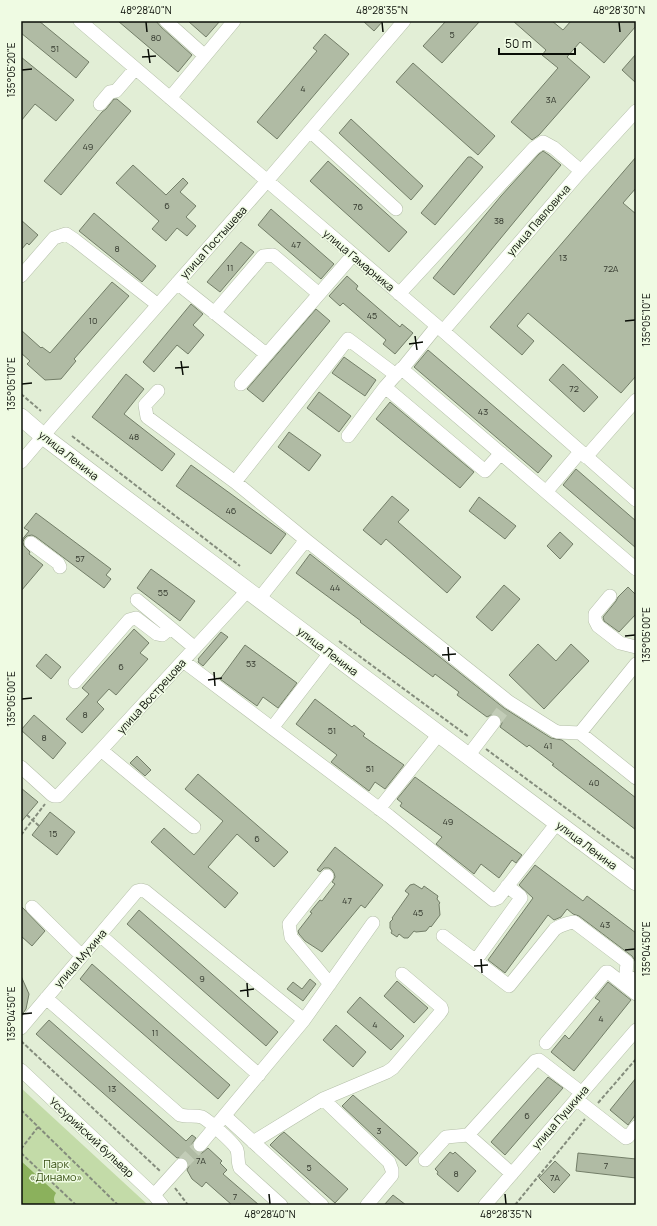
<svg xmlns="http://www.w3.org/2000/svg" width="657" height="1226" font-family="Manrope,sans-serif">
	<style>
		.green { fill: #c3dba8 }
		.water { fill: #8bb15c }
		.building { fill: #b0bba4; stroke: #737e68 }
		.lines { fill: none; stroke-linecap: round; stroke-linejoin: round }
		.minor-tunnel { stroke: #c2ccb7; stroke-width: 13; stroke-dasharray: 13 6; stroke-linecap: butt }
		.minor-casing { stroke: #b4bfa8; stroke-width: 14 }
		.major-casing { stroke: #b4bfa8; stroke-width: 18 }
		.path { stroke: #848c7c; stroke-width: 2; stroke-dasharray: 4 2; stroke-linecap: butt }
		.minor { stroke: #fff; stroke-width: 13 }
		.major { stroke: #fff; stroke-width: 17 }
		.path-bridge { stroke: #848c7c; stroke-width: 2; stroke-dasharray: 4 2; stroke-linecap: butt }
		.ticks { fill: none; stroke: #0a0e07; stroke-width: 1.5 }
		.labels { text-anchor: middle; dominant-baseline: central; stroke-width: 3; stroke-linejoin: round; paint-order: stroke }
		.number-label { font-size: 9px; fill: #34392e }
		.street-label { font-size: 11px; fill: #0a0e07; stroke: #effbe3 }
		.park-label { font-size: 11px; fill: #364e11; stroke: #effbe3 }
		.neatline { fill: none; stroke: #0a0e07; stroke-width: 1.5 }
		.ticks-label { font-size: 10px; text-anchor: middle; fill: #0a0e07 }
	</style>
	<rect width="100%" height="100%" fill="#e2eed6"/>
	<!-- green -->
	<path class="green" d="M 21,1088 L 147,1204 L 148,1205 L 21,1205 Z"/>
	<!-- water -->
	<path class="water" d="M 21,1161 L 56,1193 C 53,1198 53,1202 58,1205 L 21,1205 Z"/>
	<!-- building -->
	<path class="building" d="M 21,21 L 39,21 L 89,62 L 76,78 L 21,33 Z
		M 118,21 L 156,21 L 161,27 L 192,55 L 178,72 Z
		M 188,21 L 220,21 L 206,37 Z
		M 363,21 L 383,21 L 374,31 Z
		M 446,21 L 480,21 L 442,63 L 423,46 Z
		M 513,21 L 552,21 L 563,30 L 571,21 L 636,21 L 636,26 L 604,63 L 580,42 L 567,57 L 590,77 L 539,135 L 532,140 L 511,122 L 558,68 L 542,55 L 546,50 Z
		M 325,34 L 349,54 L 277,139 L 257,122 L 317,51 L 313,48 Z
		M 636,54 L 636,83 L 622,70 Z
		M 21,57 L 74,100 L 56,121 L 35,104 L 21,121 Z
		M 413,63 L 495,136 L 478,155 L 396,82 Z
		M 114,99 L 117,99 L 131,111 L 61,195 L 44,181 L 102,112 L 106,109 Z
		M 351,119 L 423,186 L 411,200 L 339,133 Z
		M 543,151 L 549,155 L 561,165 L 454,295 L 433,278 L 501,196 L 539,154 Z
		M 468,157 L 471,157 L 483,167 L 435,225 L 421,213 Z
		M 636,157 L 636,188 L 623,203 L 636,214 L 636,376 L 621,393 L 528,313 L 517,326 L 534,341 L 522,355 L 490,327 Z
		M 328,161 L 407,232 L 389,252 L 310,181 Z
		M 133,165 L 166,195 L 183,178 L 188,183 L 180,192 L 196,206 L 186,217 L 196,226 L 187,236 L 177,228 L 166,241 L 152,229 L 159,221 L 116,183 Z
		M 271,209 L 334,264 L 321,279 L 258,225 Z
		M 94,213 L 156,266 L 142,282 L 79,231 Z
		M 21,220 L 38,235 L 29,245 L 27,243 L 21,250 Z
		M 241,242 L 254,252 L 220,292 L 207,282 Z
		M 347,276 L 358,286 L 356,289 L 400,327 L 402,324 L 413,333 L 395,354 L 383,344 L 386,340 L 343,303 L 340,306 L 329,296 Z
		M 112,282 L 129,296 L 74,359 L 76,361 L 61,379 L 45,380 L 27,364 L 30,361 L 21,353 L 21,330 L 41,348 L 42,347 L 50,353 Z
		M 191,304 L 203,314 L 193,325 L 204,335 L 188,354 L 177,345 L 154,372 L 143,362 Z
		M 316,309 L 330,321 L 263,402 L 247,389 Z
		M 428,350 L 552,456 L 538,473 L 414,367 Z
		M 344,357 L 376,380 L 365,396 L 332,373 Z
		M 563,364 L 598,397 L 584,412 L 549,380 Z
		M 126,374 L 144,389 L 124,414 L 175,454 L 162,471 L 92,417 Z
		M 319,392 L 351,416 L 339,432 L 307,408 Z
		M 390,402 L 474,472 L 460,488 L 376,419 Z
		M 289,432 L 321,455 L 309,471 L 278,447 Z
		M 191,465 L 286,534 L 271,554 L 176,486 Z
		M 576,469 L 636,521 L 636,548 L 563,485 Z
		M 392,496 L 409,510 L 398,522 L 461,577 L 447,593 L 386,539 L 381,545 L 363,530 Z
		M 479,497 L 516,526 L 505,539 L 469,511 Z
		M 36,513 L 111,569 L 106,575 L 111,579 L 104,588 L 36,537 L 32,535 L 27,536 L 24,539 L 23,542 L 24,546 L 30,552 L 29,554 L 43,565 L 21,591 L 21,541 L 29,531 L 24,528 Z
		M 560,532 L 573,544 L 560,559 L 547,546 Z
		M 310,554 L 504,708 L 551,738 L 562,740 L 636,798 L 636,830 L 552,765 L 554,764 L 529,745 L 527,747 L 500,727 L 502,723 L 501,719 L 499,715 L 495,714 L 491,715 L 487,717 L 457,695 L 459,692 L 435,674 L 433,677 L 360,622 L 361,621 L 296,573 Z
		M 151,569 L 195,601 L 180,621 L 137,588 Z
		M 504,585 L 520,599 L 492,631 L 476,617 Z
		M 628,587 L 636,595 L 636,614 L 619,632 L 604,621 L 603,617 L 616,601 L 618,597 Z
		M 134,629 L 149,643 L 140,653 L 148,659 L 116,695 L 109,689 L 97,702 L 104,709 L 82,733 L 66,719 L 89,694 L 82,688 Z
		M 221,632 L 228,637 L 203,666 L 198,662 L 199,660 L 198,659 Z
		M 538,644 L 556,661 L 571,644 L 589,661 L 544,709 L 509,675 Z
		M 245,645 L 297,683 L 278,708 L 263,697 L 257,706 L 220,679 Z
		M 46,654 L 61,667 L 51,679 L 36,666 Z
		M 315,699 L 352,727 L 354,725 L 365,734 L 363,736 L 404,765 L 385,789 L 375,782 L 369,791 L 331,762 L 337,755 L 296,724 Z
		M 34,715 L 66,743 L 53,759 L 21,730 Z
		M 137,756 L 151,770 L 145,776 L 130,763 Z
		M 198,774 L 288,852 L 274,867 L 237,834 L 208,867 L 238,893 L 225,908 L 151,842 L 164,828 L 194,855 L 223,821 L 185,789 Z
		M 415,777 L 522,855 L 516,863 L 512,860 L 499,878 L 481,864 L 474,874 L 436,844 L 442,837 L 400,806 L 402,803 L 397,799 Z
		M 21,788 L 38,802 L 21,822 Z
		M 50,812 L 75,832 L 57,855 L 32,835 Z
		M 335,847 L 383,885 L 365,908 L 361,905 L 322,952 L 305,941 L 299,934 L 298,931 L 312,913 L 310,912 L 320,900 L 322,901 L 335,884 L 332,882 L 335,877 L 334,873 L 332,870 L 329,868 L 324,868 L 320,872 L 317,870 Z
		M 535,865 L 583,901 L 587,896 L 636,933 L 636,962 L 632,956 L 579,916 L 573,914 L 567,909 L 561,917 L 554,920 L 548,915 L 505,973 L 488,960 L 533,898 L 519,885 Z
		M 414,884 L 422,889 L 424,886 L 438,896 L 437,899 L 440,903 L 439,904 L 440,915 L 431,927 L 430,926 L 426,931 L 416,932 L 414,931 L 408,938 L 404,938 L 399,934 L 397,937 L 391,933 L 392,931 L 390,928 L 390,922 L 393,919 L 392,918 L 409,894 L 405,891 L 410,885 Z
		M 21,906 L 45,931 L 32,946 L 21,936 Z
		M 139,910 L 278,1032 L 266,1046 L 127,924 Z
		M 92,964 L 230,1085 L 218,1099 L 80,979 Z
		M 21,976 L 29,994 L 26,1009 L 21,1016 Z
		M 310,979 L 316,984 L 303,1001 L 287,989 L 293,982 L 302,989 Z
		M 397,981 L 428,1008 L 414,1023 L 384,996 Z
		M 608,982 L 631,1000 L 574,1071 L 551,1052 L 565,1035 L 569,1039 L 600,1001 L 595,998 Z
		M 360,997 L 404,1036 L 391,1050 L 347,1012 Z
		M 49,1020 L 186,1141 L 192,1135 L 196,1138 L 192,1144 L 192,1147 L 195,1151 L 198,1153 L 202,1153 L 208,1148 L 222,1161 L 220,1163 L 227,1170 L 223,1174 L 259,1205 L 232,1205 L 206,1182 L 202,1187 L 192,1179 L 187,1170 L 189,1166 L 188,1162 L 187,1159 L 182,1157 L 177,1158 L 36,1034 Z
		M 336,1025 L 366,1052 L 353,1067 L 323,1040 Z
		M 548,1077 L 563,1088 L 505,1155 L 491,1142 Z
		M 636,1078 L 636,1114 L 628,1125 L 610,1110 Z
		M 353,1095 L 418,1153 L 406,1166 L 342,1106 Z
		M 284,1132 L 348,1189 L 335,1203 L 270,1145 L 279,1136 Z
		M 450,1152 L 453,1154 L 455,1152 L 476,1171 L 458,1192 L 437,1174 L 438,1172 L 435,1169 Z
		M 578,1153 L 636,1159 L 636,1178 L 576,1171 Z
		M 555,1161 L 570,1175 L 554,1193 L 539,1178 Z
		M 393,1195 L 406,1205 L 384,1205 Z"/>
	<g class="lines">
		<!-- minor-tunnel -->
		<path class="minor-tunnel" d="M 494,722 L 506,706
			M 181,1165 L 200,1145"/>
		<!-- minor casing -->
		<g class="minor-casing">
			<path id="minor" d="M 80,21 L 443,331 L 636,500
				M 166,21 L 205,56
				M 170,98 L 234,21
				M 100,104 L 110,92 L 116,91 L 135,69
				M 310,131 L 396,209
				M 21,276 L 54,238 L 66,234 L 75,240 L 158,305
				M 177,283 L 266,354
				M 399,294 L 534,148 L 543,142 L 554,148 L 581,171
				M 214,313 L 263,256 L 273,255 L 319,294
				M 437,326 L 402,369 L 546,492
				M 443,331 L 581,171 L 636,111
				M 401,369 L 385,387 L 485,471 L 501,453
				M 241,384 L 353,255
				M 158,391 L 145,405 L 147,417 L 235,482 L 306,540
				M 348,436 L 385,387
				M 580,452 L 546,492 L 636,569
				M 586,457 L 636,400
				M 21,462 L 55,422 L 267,181 L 404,21
				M 235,482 L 348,339 L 396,375
				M 31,543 L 58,563 L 60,567
				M 610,596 L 595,614 L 595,620 L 598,626 L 620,643 L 636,647
				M 259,599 L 306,540 L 509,702 L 555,731 L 558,732 L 580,733 L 636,778
				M 137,600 L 195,648
				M 183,661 L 389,816 L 493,900 L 498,898 L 557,823
				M 75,682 L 129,620 L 136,618 L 157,634 L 162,635 L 170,628
				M 272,728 L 330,653
				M 580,733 L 636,664
				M 101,750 L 194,827
				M 468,756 L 494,722
				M 21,767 L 52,795 L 54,796 L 58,796 L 101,750 L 248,590
				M 379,809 L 439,734
				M 327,876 L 289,924 L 291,937 L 330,984
				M 32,907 L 82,956
				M 100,935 L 259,1075
				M 443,936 L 509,986 L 555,929 C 561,925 567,923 574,922 L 627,962 L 626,974 L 636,982
				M 476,960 L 521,898 L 520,896 L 507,886
				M 46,998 L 180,1115 C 187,1117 195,1115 202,1117 C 208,1120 235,1144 237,1150 C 239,1156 237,1162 240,1168 L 281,1205
				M 304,1020 L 373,923
				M 21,1028 L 137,891 L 141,890 L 145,891 L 304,1020 L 200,1145
				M 546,1043 L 606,972 L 608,972 L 636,994
				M 21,1070 L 154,1195 L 162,1205
				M 323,1099 L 387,1072 L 393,1068 L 440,1013 L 442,1010 L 441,1007 L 402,974
				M 576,1099 L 626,1138 L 628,1137 L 636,1127
				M 225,1116 L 322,1205
				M 468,1135 L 512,1174
				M 253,1142 L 323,1099 L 389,1162 L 392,1170 L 392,1175 L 367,1205
				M 425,1160 L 446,1137 L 468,1135 L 535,1061 L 539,1060 L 543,1063 L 582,1093
				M 154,1195 L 181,1165
				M 485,1205 L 636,1030"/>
		</g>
		<!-- major casing -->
		<g class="major-casing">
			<path id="major" d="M 21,417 L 43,436 L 114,490 L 636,882"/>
		</g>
		<!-- path -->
		<path class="path" d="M 21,394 L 41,411
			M 72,436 L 240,566
			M 339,641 L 469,737
			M 486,749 L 636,860
			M 21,835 L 45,804
			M 21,1041 L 160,1171
			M 598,1103 L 636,1059
			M 21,1110 L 118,1205
			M 21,1149 L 38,1127
			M 21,1153 L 76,1205
			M 175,1188 L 188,1205
			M 515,1205 L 585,1119"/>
		<!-- minor -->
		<use href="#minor" class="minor"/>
		<!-- major -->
		<use href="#major" class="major"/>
		<!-- path-bridge -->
		<path class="path-bridge" d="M 27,815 L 39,826"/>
	</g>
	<!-- ticks -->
	<path class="ticks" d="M 146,22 L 147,32M 382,22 L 383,32M 619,22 L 620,32M 148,49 L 150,63M 142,57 L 156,56M 22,70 L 32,69M 625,321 L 635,320M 415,336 L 417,350M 409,344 L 423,342M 181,361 L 183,375M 175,368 L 189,367M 22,384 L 32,383M 625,636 L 635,635M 448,647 L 449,661M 442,655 L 456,654M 214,672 L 215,686M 208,680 L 222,678M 22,699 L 32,698M 625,950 L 635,949M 481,959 L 482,973M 474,966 L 488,965M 247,983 L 248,997M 240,991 L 254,989M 22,1014 L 32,1013M 269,1194 L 270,1204M 505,1194 L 506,1204"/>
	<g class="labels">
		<!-- number labels -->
		<g class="number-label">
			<text x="452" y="34">5</text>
			<text x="156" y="37">80</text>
			<text x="55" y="48">51</text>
			<text x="303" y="88">4</text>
			<text x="551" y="99">3А</text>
			<text x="88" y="146">49</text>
			<text x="167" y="205">6</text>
			<text x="358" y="206">76</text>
			<text x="499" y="220">38</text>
			<text x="296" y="244">47</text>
			<text x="117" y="248">8</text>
			<text x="563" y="257">13</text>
			<text x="230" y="267">11</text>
			<text x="611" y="268">72А</text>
			<text x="372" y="315">45</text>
			<text x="93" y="320">10</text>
			<text x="574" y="388">72</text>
			<text x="483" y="411">43</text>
			<text x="134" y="436">48</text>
			<text x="231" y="510">46</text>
			<text x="80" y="558">57</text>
			<text x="335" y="587">44</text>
			<text x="163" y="592">55</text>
			<text x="251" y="663">53</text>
			<text x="121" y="666">6</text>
			<text x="85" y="714">8</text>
			<text x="332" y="730">51</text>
			<text x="44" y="737">8</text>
			<text x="548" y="745">41</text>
			<text x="370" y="768">51</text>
			<text x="594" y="782">40</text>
			<text x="448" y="821">49</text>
			<text x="53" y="833">15</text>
			<text x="257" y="838">6</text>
			<text x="347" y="900">47</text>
			<text x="418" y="912">45</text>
			<text x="605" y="924">43</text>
			<text x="202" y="978">9</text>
			<text x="601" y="1018">4</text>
			<text x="375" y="1024">4</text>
			<text x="155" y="1032">11</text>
			<text x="112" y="1088">13</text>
			<text x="527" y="1115">6</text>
			<text x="379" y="1130">3</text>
			<text x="201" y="1160">7А</text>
			<text x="606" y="1165">7</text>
			<text x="309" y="1167">5</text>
			<text x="456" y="1173">8</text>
			<text x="555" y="1177">7А</text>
			<text x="235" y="1196">7</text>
		</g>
		<!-- street labels -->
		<g class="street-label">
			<text transform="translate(538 220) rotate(-49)">улица Павловича</text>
			<text transform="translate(213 242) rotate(-48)">улица Постышева</text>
			<text transform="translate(359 260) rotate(40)">улица Гамарника</text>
			<text transform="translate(69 455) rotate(38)">улица Ленина</text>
			<text transform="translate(328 651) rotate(37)">улица Ленина</text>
			<text transform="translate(151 696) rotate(-48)">улица Вострецова</text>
			<text transform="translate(587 845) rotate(37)">улица Ленина</text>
			<text transform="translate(80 958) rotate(-49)">улица Мухина</text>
			<text transform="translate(560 1117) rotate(-49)">улица Пушкина</text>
			<text transform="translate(92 1137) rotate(43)">Уссурийский бульвар</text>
		</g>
		<!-- park labels -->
		<g class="park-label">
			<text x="56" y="1163">Парк<tspan x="56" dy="13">«Динамо»</tspan></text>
		</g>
	</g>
	<!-- border -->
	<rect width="657" height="1226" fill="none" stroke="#effbe3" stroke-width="44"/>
	<!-- scale -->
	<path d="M499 48v6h76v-6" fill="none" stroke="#0a0e07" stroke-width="2"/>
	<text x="505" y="48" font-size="12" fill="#0a0e07" stroke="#effbe3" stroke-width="3" paint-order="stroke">50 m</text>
	<rect x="22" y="22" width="613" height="1182" class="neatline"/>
	<g class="ticks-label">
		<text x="146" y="14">48°28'40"N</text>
		<text x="382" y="14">48°28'35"N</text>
		<text x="619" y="14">48°28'30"N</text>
		<text transform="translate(11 70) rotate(-90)" y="4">135°05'20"E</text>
		<text transform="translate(646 320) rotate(-90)" y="4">135°05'10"E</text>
		<text transform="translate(11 384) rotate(-90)" y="4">135°05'10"E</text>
		<text transform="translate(646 635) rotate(-90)" y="4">135°05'00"E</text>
		<text transform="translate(11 699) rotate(-90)" y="4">135°05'00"E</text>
		<text transform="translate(646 949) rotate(-90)" y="4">135°04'50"E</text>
		<text transform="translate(11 1014) rotate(-90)" y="4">135°04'50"E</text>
		<text x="270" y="1218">48°28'40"N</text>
		<text x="506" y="1218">48°28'35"N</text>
	</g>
</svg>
